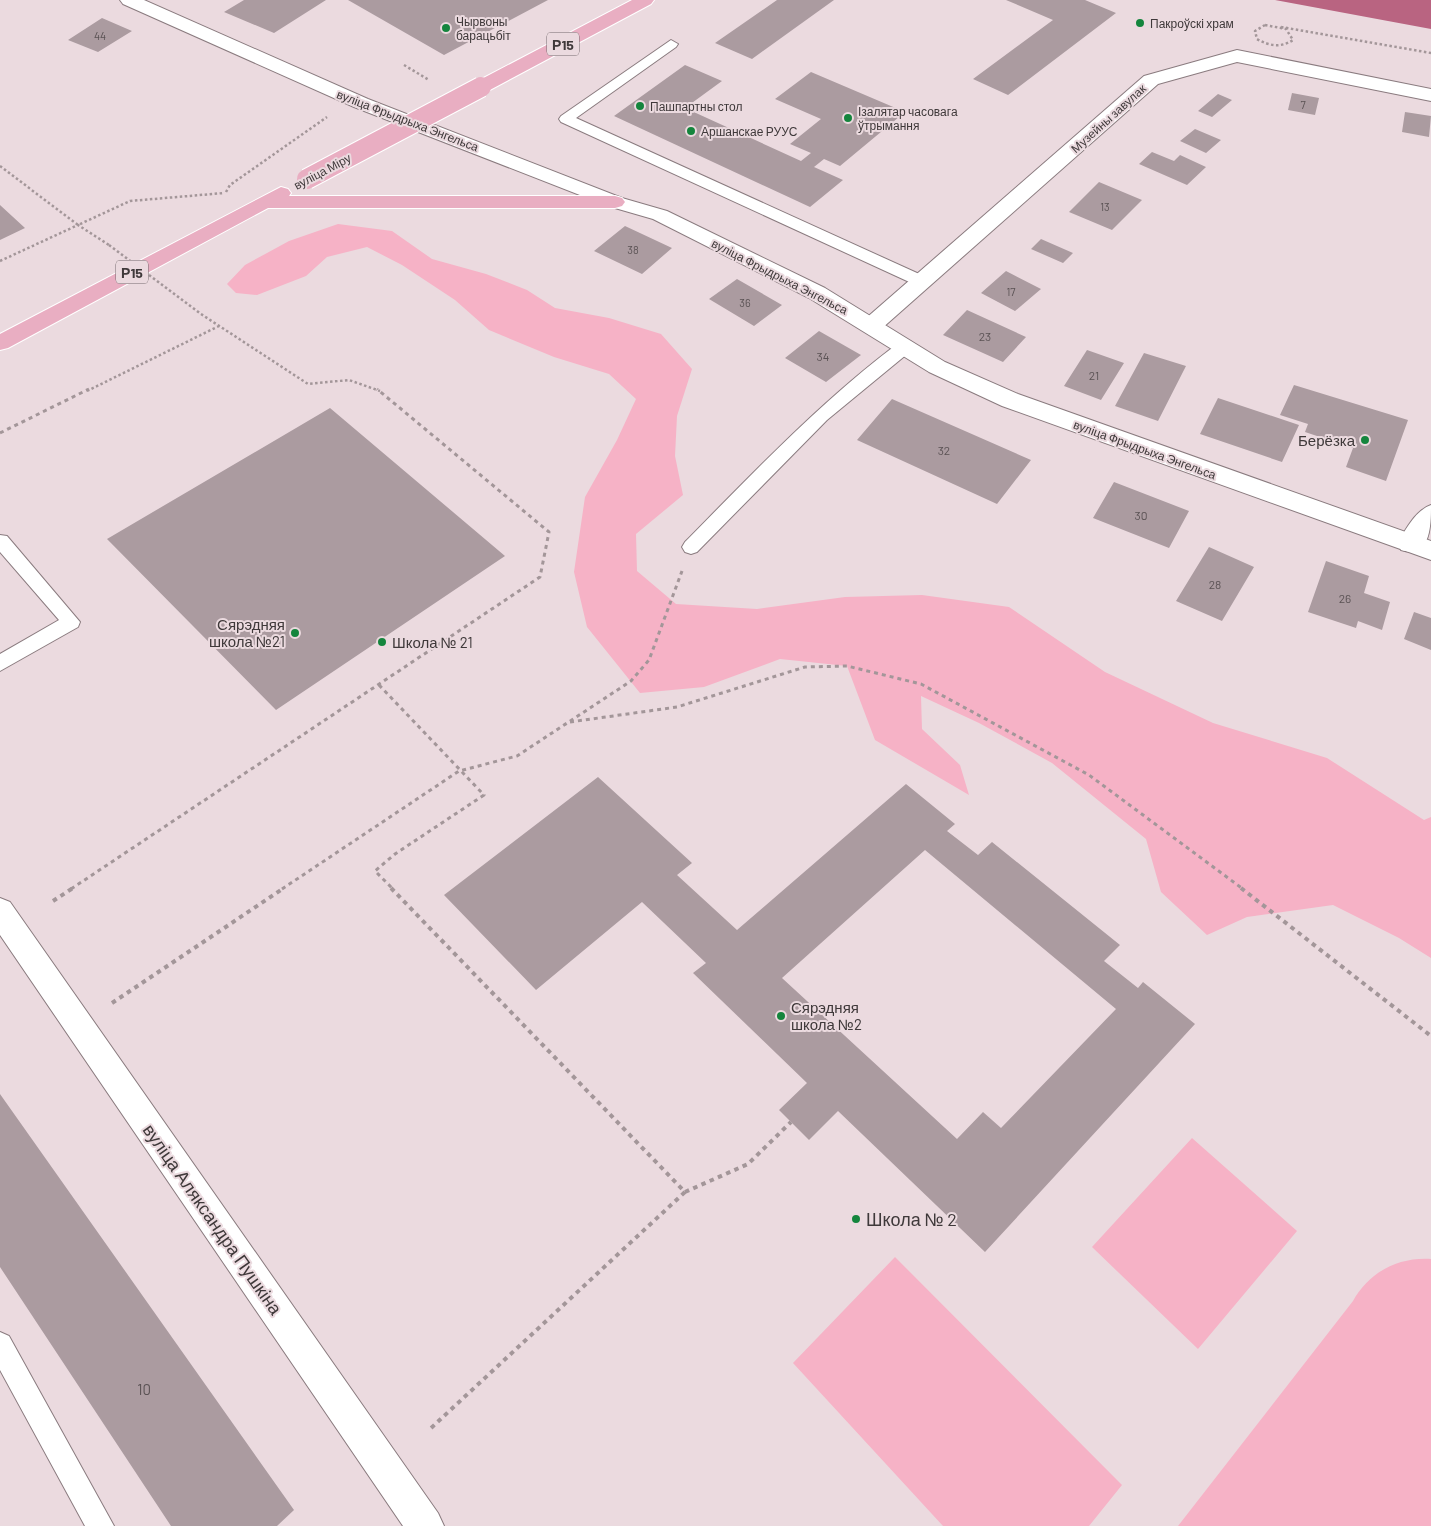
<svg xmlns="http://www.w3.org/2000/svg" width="1431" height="1526" font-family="Barlow,sans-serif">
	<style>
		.green { fill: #f6b2c6 }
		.water { fill: #b96481 }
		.building { fill: #ab9ba0; fill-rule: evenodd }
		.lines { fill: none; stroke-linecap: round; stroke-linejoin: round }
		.service-casing { stroke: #8a7b7f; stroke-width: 2 }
		.minor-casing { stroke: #8a7b7f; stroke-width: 2 }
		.tertiary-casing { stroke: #8a7b7f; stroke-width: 2 }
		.secondary-casing { stroke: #8a7b7f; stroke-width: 2 }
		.primary-casing { stroke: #fff; stroke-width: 2 }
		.path-far2 { stroke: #a39699; stroke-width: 2.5; stroke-dasharray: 2.5 2.5; stroke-linecap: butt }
		.path-far1 { stroke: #a39699; stroke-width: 3; stroke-dasharray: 4 4; stroke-linecap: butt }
		.path { stroke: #a39699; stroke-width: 4; stroke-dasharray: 4.5 4.5; stroke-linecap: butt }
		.service { fill: #fff; fill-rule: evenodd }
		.minor { fill: #fff; fill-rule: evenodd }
		.tertiary { fill: #fff; fill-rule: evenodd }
		.secondary { fill: #fff; fill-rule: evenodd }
		.primary { fill: #e9aec2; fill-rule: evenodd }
		.primary-bridge-casing { stroke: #fff; stroke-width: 22; stroke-linecap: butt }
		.path-bridge { stroke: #a39699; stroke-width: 2.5; stroke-dasharray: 2.5 2.5; stroke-linecap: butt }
		.primary-bridge { stroke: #e9aec2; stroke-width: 20 }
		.poi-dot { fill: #14853d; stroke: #ebdadf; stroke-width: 2 }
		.labels { text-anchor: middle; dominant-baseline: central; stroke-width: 4; stroke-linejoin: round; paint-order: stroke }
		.far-number-label { font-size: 11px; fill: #5a5254 }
		.far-poi-label { font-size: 12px; fill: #3f393a; stroke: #ebdadf; text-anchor: start }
		.far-street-label { font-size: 12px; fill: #3f393a; stroke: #ebdadf }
		.number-label { font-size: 12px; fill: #5a5254 }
		.shield { fill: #ebdadf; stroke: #73696c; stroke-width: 1 }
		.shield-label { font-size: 14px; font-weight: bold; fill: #3f393a }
		.poi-label { font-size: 15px; fill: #3f393a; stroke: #ebdadf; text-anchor: end }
		.near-number-label { font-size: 15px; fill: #5a5254 }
		.near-street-label { font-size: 18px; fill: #3f393a; stroke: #ebdadf }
		.near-poi-label { font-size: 18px; fill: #3f393a; stroke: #ebdadf; text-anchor: start }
	</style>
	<rect width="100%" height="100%" fill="#ebdadf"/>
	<!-- green -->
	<path class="green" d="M 338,224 L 392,231 L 432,259 L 486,274 L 527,290 L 555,308 L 609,318 L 661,334 L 692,369 L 677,416 L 675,456 L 683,495 L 636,534 L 637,571 L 676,604 L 757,609 L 845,597 L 922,595 L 1009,607 L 1105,672 L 1213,723 L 1327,758 L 1424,820 L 1431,817 L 1431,958 L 1399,938 L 1333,905 L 1247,917 L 1207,935 L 1161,892 L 1146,839 L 1052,763 L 979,723 L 921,696 L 922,729 L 960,765 L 969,795 L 875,740 L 847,666 L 780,659 L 704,687 L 640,693 L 587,627 L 574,572 L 585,497 L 617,440 L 636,399 L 609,374 L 554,357 L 489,330 L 455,300 L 402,265 L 367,247 L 327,257 L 306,276 L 257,295 L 236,293 L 227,284 L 245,265 L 289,241 Z
		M 1192,1138 L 1297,1231 L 1198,1349 L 1092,1247 Z
		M 895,1257 L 1122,1485 L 1089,1526 L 943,1526 L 793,1363 Z
		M 1431,1259 L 1431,1526 L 1178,1526 L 1353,1301 C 1369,1272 1398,1257 1431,1259 Z"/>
	<!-- water -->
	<path class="water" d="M 1275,0 L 1431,0 L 1431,29 Z"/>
	<!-- building -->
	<path class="building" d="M 244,0 L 326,0 L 274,33 L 224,12 Z
		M 348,0 L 548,0 L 444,55 Z
		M 777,0 L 834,0 L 752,59 L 715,43 Z
		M 1006,0 L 1085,0 L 1116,13 L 1008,95 L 973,79 L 1053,20 Z
		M 102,18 L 132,31 L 98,52 L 68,40 Z
		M 685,65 L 722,81 L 685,108 L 801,161 L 811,153 L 790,144 L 821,119 L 775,99 L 811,72 L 905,112 L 840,166 L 824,159 L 814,167 L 843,180 L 810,207 L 614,116 Z
		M 1292,93 L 1319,98 L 1315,115 L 1288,110 Z
		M 1218,94 L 1232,100 L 1212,117 L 1198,111 Z
		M 1405,112 L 1431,116 L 1429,137 L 1402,132 Z
		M 1195,129 L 1221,140 L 1206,153 L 1180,141 Z
		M 1152,152 L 1174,161 L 1180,155 L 1206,167 L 1187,185 L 1139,164 Z
		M 1099,182 L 1142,200 L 1112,230 L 1069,212 Z
		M 0,205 L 25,228 L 0,240 Z
		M 625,226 L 672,248 L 642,274 L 594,251 Z
		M 1041,239 L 1073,253 L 1063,263 L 1031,249 Z
		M 1006,271 L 1041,289 L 1015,311 L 981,293 Z
		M 737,279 L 782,305 L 754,326 L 709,299 Z
		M 967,310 L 1026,337 L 1003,362 L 943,335 Z
		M 819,331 L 861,355 L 826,382 L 785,358 Z
		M 1087,350 L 1124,363 L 1101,400 L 1064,386 Z
		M 1144,353 L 1186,366 L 1158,421 L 1115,406 Z
		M 1294,385 L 1408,420 L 1386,481 L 1346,467 L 1353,448 L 1305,432 L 1308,424 L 1280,415 Z
		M 1218,398 L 1299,425 L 1282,462 L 1200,434 Z
		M 892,399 L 1031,460 L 997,504 L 857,440 Z
		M 330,408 L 505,556 L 276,710 L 107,539 Z
		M 1114,482 L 1189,511 L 1169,548 L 1093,518 Z
		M 1209,547 L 1254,567 L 1222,621 L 1176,601 Z
		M 1326,561 L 1369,576 L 1364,593 L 1390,602 L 1382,630 L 1358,621 L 1356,628 L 1308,612 Z
		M 1414,612 L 1431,618 L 1431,650 L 1404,639 Z
		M 598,777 L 692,863 L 677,875 L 737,930 L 906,784 L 955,824 L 947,831 L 978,855 L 992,842 L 1120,945 L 1104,961 L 1138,988 L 1143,982 L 1195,1024 L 985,1252 L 838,1111 L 809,1140 L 779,1110 L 807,1083 L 693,973 L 706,963 L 642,902 L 536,990 L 444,895 ZM 925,850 L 1116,1009 L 1001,1128 L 983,1112 L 957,1139 L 782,978 Z
		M 0,1094 L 294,1510 L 277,1526 L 171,1526 L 0,1267 Z"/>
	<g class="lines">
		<!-- service casing -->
		<g class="service-casing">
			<path id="service" d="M 671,40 L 678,44 L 676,47 L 576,118 L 928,278 L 931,282 L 928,286 L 918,286 L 561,122 L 559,119 L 561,116 Z
				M 906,341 L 912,342 L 914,346 L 912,350 L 827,420 L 697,552 L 691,554 L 685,552 L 682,547 L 685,542 C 754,472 821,401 900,342 Z
				M 0,535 L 7,536 L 80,622 L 78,627 L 0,671 L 0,654 L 59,620 L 0,552 Z
				M 0,1332 L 9,1336 L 114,1526 L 85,1526 L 0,1370 Z"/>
		</g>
		<!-- minor casing -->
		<g class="minor-casing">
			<path id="minor" d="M 1237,50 L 1431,89 L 1431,101 L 1237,62 L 1158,84 L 880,330 L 872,332 L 864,330 L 861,325 L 864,320 L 1144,76 Z
				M 1431,505 C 1431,525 1431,559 1401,550 L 1398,543 C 1405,530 1416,510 1431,505 Z"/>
		</g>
		<!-- tertiary casing -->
		<g class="tertiary-casing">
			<path id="tertiary" d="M 120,0 L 144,0 L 368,99 L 622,198 L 625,202 L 622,206 L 615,208 L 608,206 L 354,107 L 123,4 Z
				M 0,898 L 10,902 L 438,1513 L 444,1526 L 403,1526 L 0,935 Z"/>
		</g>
		<!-- secondary casing -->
		<g class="secondary-casing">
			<path id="secondary" d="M 615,196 L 667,211 L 825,288 L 945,362 L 1018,394 L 1431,541 L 1431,560 L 1002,406 L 929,372 L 809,298 L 653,219 L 608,206 L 605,202 L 608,198 Z"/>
		</g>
		<!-- primary casing -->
		<g class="primary-casing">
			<path id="primary" d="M 632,0 L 654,0 L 651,4 L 488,91 L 474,91 L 472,87 L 474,83 Z
				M 281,187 L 288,189 L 291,193 L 289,196 L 615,196 L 622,198 L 625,202 L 622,206 L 615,208 L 268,208 L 8,348 L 0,350 L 0,334 Z"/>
		</g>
		<!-- path-far2 -->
		<path class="path-far2" d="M 1265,25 L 1286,29 L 1293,40 C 1281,48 1269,46 1257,39 L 1255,31 Z
			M 1281,27 L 1431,53
			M 404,65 L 429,80
			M 0,166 L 78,225 L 130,201 L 224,193
			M 226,192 L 230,185 L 327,117
			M 0,261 L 78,225 L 109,245
			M 201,314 L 308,384 L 349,380 L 380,391
			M 87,391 L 221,325"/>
		<!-- path-far1 -->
		<path class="path-far1" d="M 0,433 L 89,389
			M 379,685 L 484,795 L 395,854 L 375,871 L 393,889
			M 570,722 L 677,707 L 805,667 L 847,666 L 921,684 L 1089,775 L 1243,889
			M 71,889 L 540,577 L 549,532 L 377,389
			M 282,889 L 459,771 L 517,756 L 631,681 L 649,660 L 682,571"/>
		<!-- path -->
		<path class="path" d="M 391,888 L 685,1192 L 430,1429
			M 1241,888 L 1431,1036
			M 53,901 L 73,888
			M 112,1003 L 284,888
			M 685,1192 L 748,1164 L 791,1122"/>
		<!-- service -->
		<use href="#service" class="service"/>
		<!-- minor -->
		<use href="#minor" class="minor"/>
		<!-- tertiary -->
		<use href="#tertiary" class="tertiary"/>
		<!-- secondary -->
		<use href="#secondary" class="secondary"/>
		<!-- primary -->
		<use href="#primary" class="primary"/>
		<!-- primary-bridge casing -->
		<g class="primary-bridge-casing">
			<path id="primary-bridge" d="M 307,179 L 481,87"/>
		</g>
		<!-- path-bridge -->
		<path class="path-bridge" d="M 109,245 L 201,314"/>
		<!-- primary-bridge -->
		<use href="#primary-bridge" class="primary-bridge"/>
	</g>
	<!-- markers -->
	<g class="poi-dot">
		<circle cx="1140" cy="23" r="5"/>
		<circle cx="446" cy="28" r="5"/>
		<circle cx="640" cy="106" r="5"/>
		<circle cx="848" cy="118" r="5"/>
		<circle cx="691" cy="131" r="5"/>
		<circle cx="1365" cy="440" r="5"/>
		<circle cx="295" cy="633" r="5"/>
		<circle cx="382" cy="642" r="5"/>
		<circle cx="781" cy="1016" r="5"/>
		<circle cx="856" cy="1219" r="5"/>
	</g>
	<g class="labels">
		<!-- far-number labels -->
		<g class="far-number-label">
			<text x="100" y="35">44</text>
			<text x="1303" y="104">7</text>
			<text x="1105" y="206">13</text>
			<text x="633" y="249">38</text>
			<text x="1011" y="291">17</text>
			<text x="745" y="302">36</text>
		</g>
		<!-- far-poi labels -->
		<g class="far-poi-label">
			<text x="456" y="21">Чырвоны<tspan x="456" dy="14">барацьбіт</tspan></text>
			<text x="1150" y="23">Пакроўскі храм</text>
			<text x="650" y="106">Пашпартны стол</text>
			<text x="858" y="111">Ізалятар часовага<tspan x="858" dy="14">ўтрымання</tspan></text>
			<text x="701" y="131">Аршанскае РУУС</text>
		</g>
		<!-- far-street labels -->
		<g class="far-street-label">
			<text transform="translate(1108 118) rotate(-42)">Музейны завулак</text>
			<text transform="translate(408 120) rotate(21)">вуліца Фрыдрыха Энгельса</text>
			<text transform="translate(322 171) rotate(-28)">вуліца Міру</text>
			<text transform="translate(780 276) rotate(27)">вуліца Фрыдрыха Энгельса</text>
			<text transform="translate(1145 449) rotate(20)">вуліца Фрыдрыха Энгельса</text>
		</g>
		<!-- number labels -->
		<g class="number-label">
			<text x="985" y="336">23</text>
			<text x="823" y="356">34</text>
			<text x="1094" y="375">21</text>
			<text x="944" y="450">32</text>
			<text x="1141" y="515">30</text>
			<text x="1215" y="584">28</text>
			<text x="1345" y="598">26</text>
		</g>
		<!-- shield labels -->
		<g class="shield">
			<rect x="547" y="32.5" width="32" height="23" rx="4"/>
			<rect x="116" y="260.5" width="32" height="23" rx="4"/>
		</g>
		<g class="shield-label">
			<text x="563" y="44">Р15</text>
			<text x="132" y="272">Р15</text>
		</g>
		<!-- poi labels -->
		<g class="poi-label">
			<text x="1355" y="440">Берёзка</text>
			<text x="285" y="624">Сярэдняя<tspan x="285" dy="17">школа №21</tspan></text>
			<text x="392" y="642" text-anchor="start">Школа № 21</text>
			<text x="791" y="1007" text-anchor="start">Сярэдняя<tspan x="791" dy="17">школа №2</tspan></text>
		</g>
		<!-- near-number labels -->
		<g class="near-number-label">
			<text x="144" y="1389">10</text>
		</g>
		<!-- near-street labels -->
		<g class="near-street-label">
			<text transform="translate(213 1219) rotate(55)">вуліца Аляксандра Пушкіна</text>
		</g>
		<!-- near-poi labels -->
		<g class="near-poi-label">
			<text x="866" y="1219">Школа № 2</text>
		</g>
	</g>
</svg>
